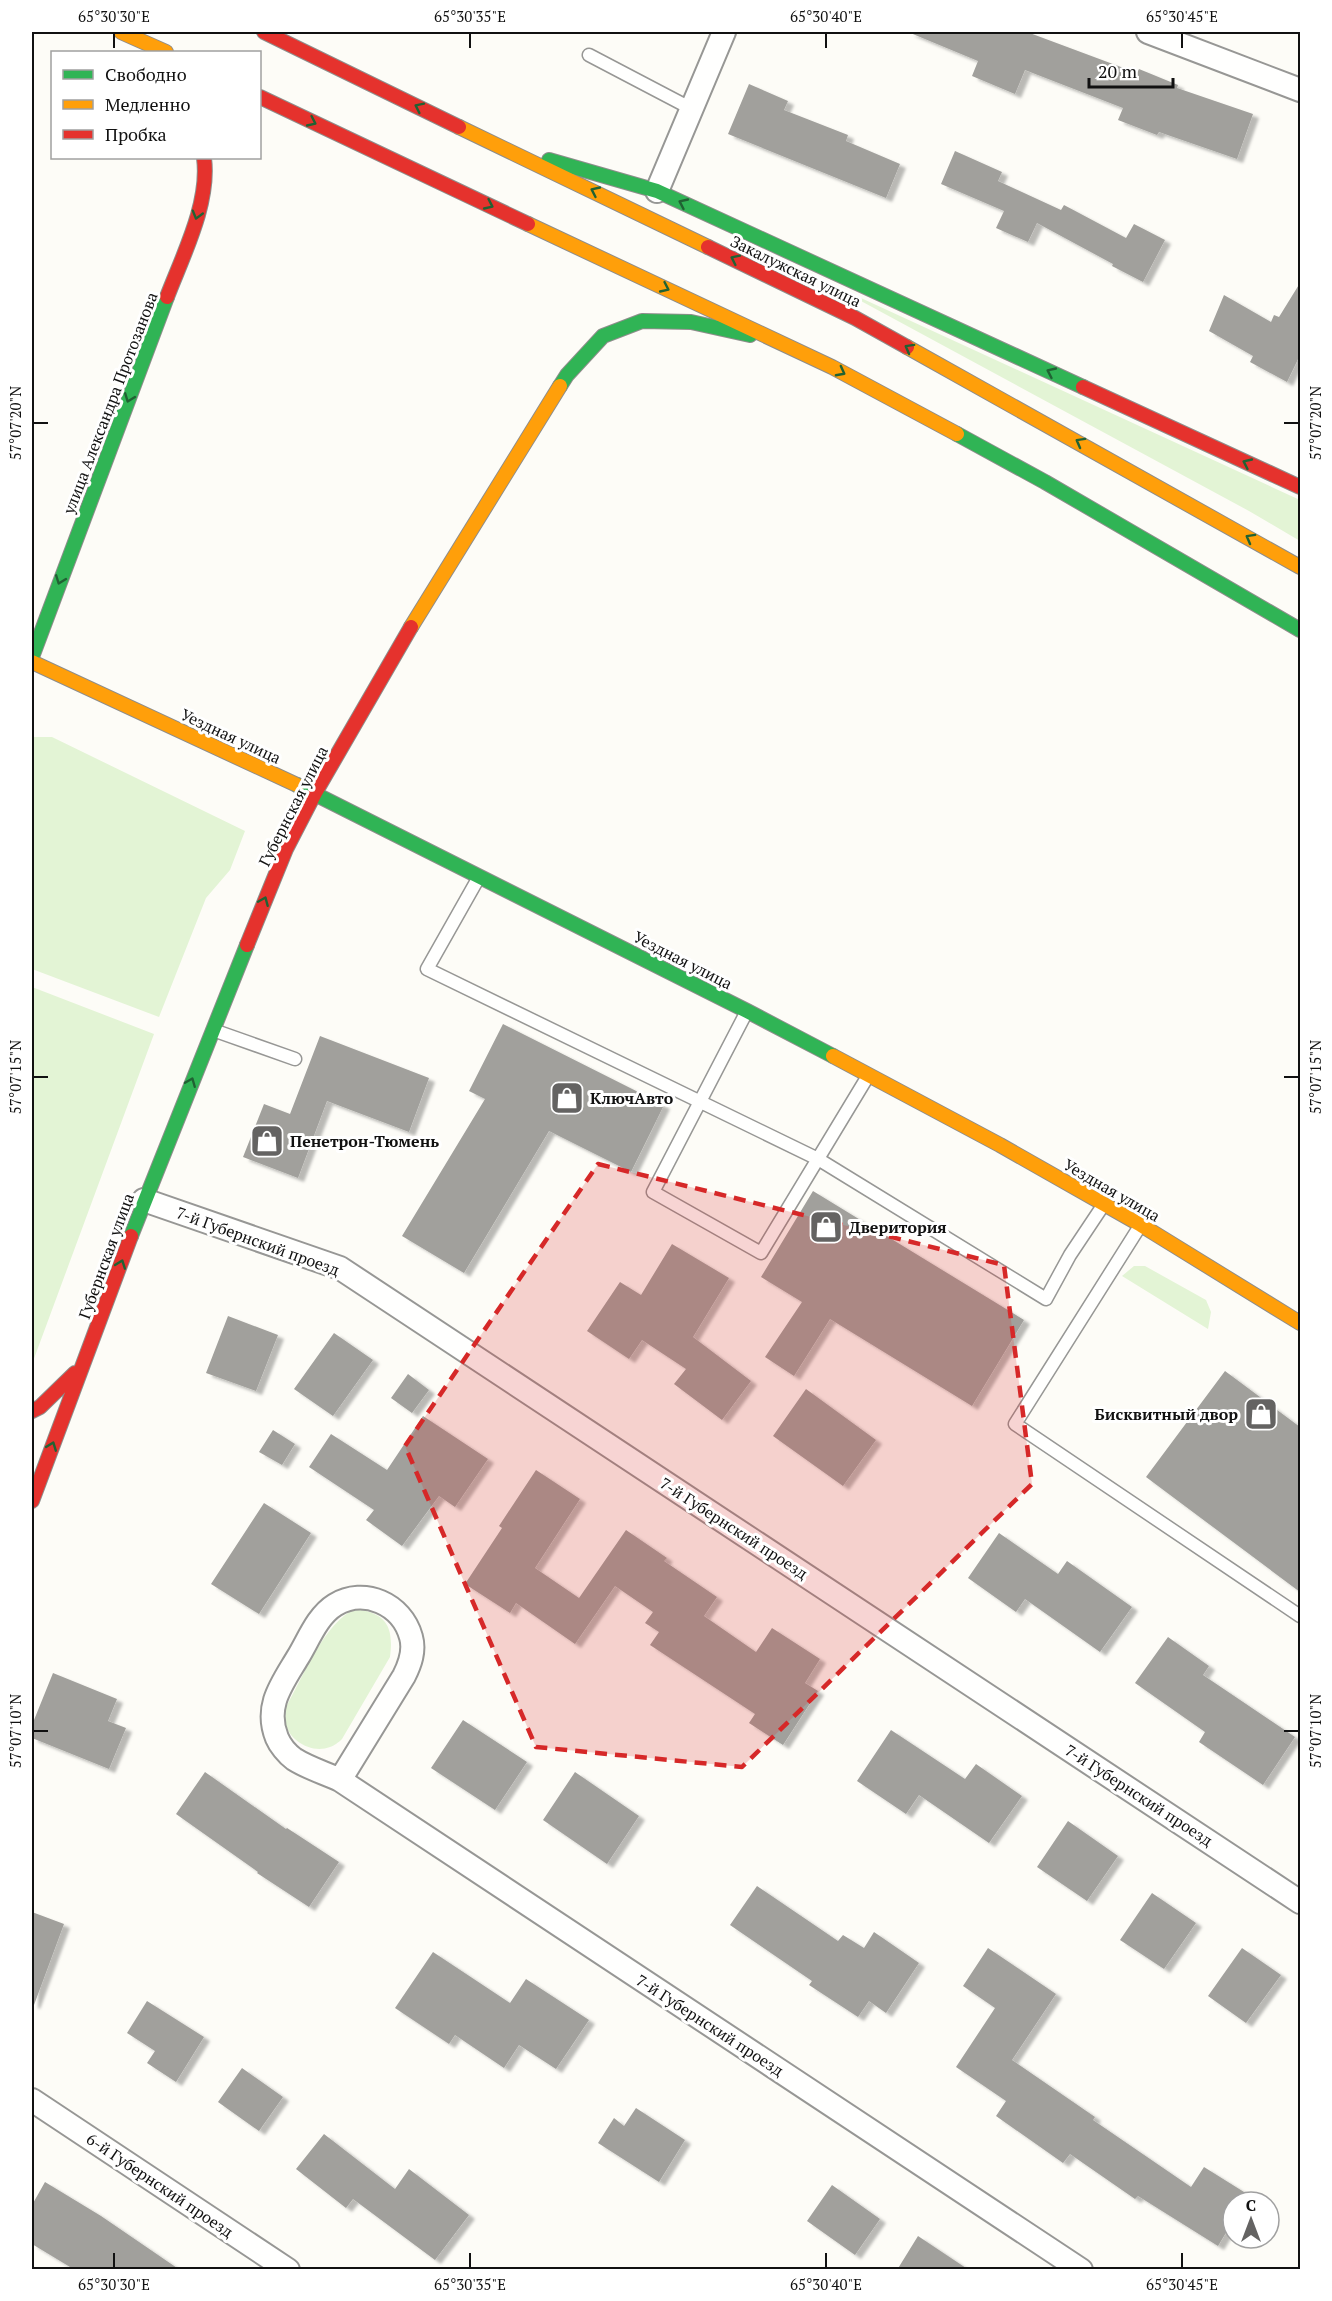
<svg xmlns="http://www.w3.org/2000/svg" width="1332" height="2301" font-family="'PT Serif',serif">
	<style>
		.green { fill: #e3f4d5 }
		.building { fill: #a1a09c; filter: url(#shadow) }
		.lines { fill: none; stroke-linecap: round; stroke-linejoin: round }
		.lane-casing { stroke: #979795; stroke-width: 15 }
		.street-casing { stroke: #979795; stroke-width: 26 }
		.fast-casing { stroke: #8e8d8b; stroke-width: 16 }
		.slow-casing { stroke: #8e8d8b; stroke-width: 16 }
		.jam-casing { stroke: #8e8d8b; stroke-width: 16 }
		.lane { stroke: #fffffe; stroke-width: 12 }
		.street { stroke: #fffffe; stroke-width: 22 }
		.fast { stroke: #30b455; stroke-width: 14 }
		.slow { stroke: #ff9f0a; stroke-width: 14 }
		.jam { stroke: #e5322d; stroke-width: 14 }
		.oneway { stroke: #206233 }
		.marked { fill: #d62828; fill-opacity: 0.2; stroke: #d62828; stroke-width: 4.5; stroke-dasharray: 12 8; stroke-linejoin: round }
		.ticks { fill: none; stroke: #111; stroke-width: 2 }
		.labels { text-anchor: middle; dominant-baseline: central; stroke-width: 6; stroke-linejoin: round; paint-order: stroke }
		.street-label { font-size: 16px; fill: #111; stroke: #fff }
		.poi-label { font-size: 16px; font-weight: bold; fill: #111; stroke: #fff; text-anchor: start }
		.neatline { fill: none; stroke: #111; stroke-width: 2 }
		.ticks-label { font-size: 15px; text-anchor: middle; fill: #111 }
	</style>
	<defs>
		<filter id="shadow"><feDropShadow dx="6" dy="4" stdDeviation="1.5" flood-color="#0004"/></filter>
	</defs>
	<rect width="100%" height="100%" fill="#fdfcf7"/>
	<!-- green -->
	<path class="green" d="M 824,281 L 1300,500 L 1300,541 L 1249,511 Z
		M 32,737 L 52,737 L 245,831 L 230,870 L 206,898 L 159,1017 L 32,969 Z
		M 32,987 L 154,1034 L 32,1364 Z
		M 1134,1266 L 1145,1266 L 1206,1300 L 1211,1312 L 1208,1329 L 1122,1276 Z
		M 355,1609 C 386,1613 394,1626 390,1657 L 342,1739 C 339,1742 334,1746 330,1747 C 312,1754 288,1741 285,1721 C 285,1717 286,1711 286,1707 C 303,1677 324,1623 355,1609 Z"/>
	<!-- building -->
	<path class="building" d="M 908,32 L 1027,32 L 1137,73 L 1139,69 L 1178,85 L 1177,88 L 1253,114 L 1237,159 L 1159,132 L 1157,135 L 1118,120 L 1123,108 L 1025,70 L 1015,94 L 972,76 L 978,61 Z
		M 749,84 L 788,101 L 784,110 L 848,135 L 846,141 L 900,164 L 886,198 L 728,134 Z
		M 955,151 L 1002,172 L 998,181 L 1061,210 L 1064,205 L 1126,238 L 1134,224 L 1165,240 L 1143,282 L 1112,266 L 1113,264 L 1037,223 L 1028,242 L 996,228 L 1004,211 L 941,184 Z
		M 1300,283 L 1300,355 L 1287,382 L 1250,362 L 1253,356 L 1209,331 L 1224,295 L 1271,322 L 1274,315 L 1279,317 Z
		M 503,1024 L 664,1105 L 631,1172 L 549,1131 L 464,1273 L 402,1236 L 485,1099 L 469,1091 Z
		M 320,1036 L 429,1078 L 409,1132 L 327,1101 L 298,1178 L 243,1157 L 264,1104 L 290,1114 Z
		M 813,1191 L 1024,1320 L 972,1406 L 830,1319 L 794,1376 L 765,1357 L 802,1302 L 761,1277 Z
		M 672,1244 L 729,1278 L 693,1337 L 751,1381 L 722,1420 L 674,1384 L 686,1369 L 642,1340 L 629,1359 L 587,1331 L 620,1282 L 641,1295 Z
		M 228,1316 L 278,1335 L 256,1391 L 206,1373 Z
		M 334,1333 L 373,1360 L 333,1416 L 294,1389 Z
		M 1225,1371 L 1300,1427 L 1300,1592 L 1146,1477 Z
		M 408,1374 L 429,1390 L 412,1413 L 391,1398 Z
		M 806,1389 L 876,1440 L 843,1486 L 773,1436 Z
		M 423,1416 L 488,1459 L 455,1507 L 439,1496 L 402,1546 L 366,1520 L 374,1510 L 309,1467 L 331,1434 L 387,1470 Z
		M 273,1430 L 295,1444 L 282,1465 L 259,1452 Z
		M 536,1470 L 580,1499 L 535,1568 L 579,1598 L 626,1530 L 667,1558 L 664,1561 L 717,1597 L 704,1616 L 756,1652 L 772,1628 L 820,1659 L 805,1683 L 818,1691 L 783,1745 L 749,1723 L 755,1714 L 650,1645 L 659,1632 L 645,1623 L 653,1612 L 615,1586 L 575,1644 L 516,1603 L 510,1613 L 465,1584 L 502,1528 L 499,1526 Z
		M 264,1503 L 311,1533 L 259,1614 L 211,1584 Z
		M 999,1533 L 1058,1574 L 1067,1561 L 1132,1607 L 1100,1652 L 1025,1599 L 1016,1612 L 968,1578 Z
		M 1168,1637 L 1209,1666 L 1203,1675 L 1295,1737 L 1263,1785 L 1199,1742 L 1205,1732 L 1135,1683 Z
		M 53,1673 L 117,1699 L 108,1721 L 126,1728 L 109,1769 L 32,1738 L 32,1725 Z
		M 463,1720 L 527,1762 L 495,1810 L 431,1768 Z
		M 891,1730 L 965,1779 L 976,1764 L 1022,1796 L 989,1843 L 919,1795 L 906,1814 L 857,1781 Z
		M 205,1772 L 286,1829 L 287,1828 L 339,1862 L 309,1907 L 257,1873 L 258,1872 L 176,1814 Z
		M 575,1772 L 639,1816 L 607,1864 L 543,1820 Z
		M 1068,1821 L 1118,1856 L 1087,1901 L 1037,1867 Z
		M 757,1886 L 838,1941 L 843,1935 L 864,1948 L 874,1932 L 919,1963 L 886,2013 L 869,2001 L 858,2017 L 809,1985 L 812,1981 L 730,1925 Z
		M 1152,1893 L 1196,1923 L 1164,1969 L 1120,1940 Z
		M 32,1912 L 64,1924 L 34,2005 L 32,2004 Z
		M 988,1948 L 1056,1994 L 1012,2060 L 1095,2117 L 1093,2120 L 1191,2187 L 1204,2167 L 1260,2202 L 1233,2202 L 1233,2221 L 1218,2246 L 1138,2196 L 1135,2199 L 1070,2154 L 1063,2163 L 996,2116 L 1006,2101 L 956,2067 L 995,2008 L 963,1986 Z
		M 1242,1948 L 1281,1975 L 1246,2023 L 1208,1996 Z
		M 433,1952 L 510,2003 L 526,1979 L 589,2020 L 556,2069 L 519,2045 L 504,2068 L 455,2035 L 449,2044 L 395,2008 Z
		M 147,2001 L 204,2037 L 176,2082 L 147,2063 L 155,2051 L 127,2033 Z
		M 242,2068 L 283,2097 L 259,2131 L 218,2102 Z
		M 636,2108 L 685,2140 L 659,2182 L 598,2143 L 614,2118 L 624,2126 Z
		M 324,2134 L 395,2189 L 409,2169 L 469,2215 L 435,2260 L 353,2199 L 346,2208 L 296,2169 Z
		M 45,2182 L 101,2216 L 180,2270 L 75,2270 L 32,2244 L 32,2205 Z
		M 832,2185 L 880,2219 L 855,2255 L 807,2221 Z
		M 918,2236 L 969,2270 L 897,2270 Z"/>
	<g class="lines">
		<!-- lane casing -->
		<g class="lane-casing">
			<path id="lane" d="M 589,55 L 692,109
				M 479,877 L 427,969 L 818,1159 L 1046,1299 L 1070,1255 L 1104,1204
				M 746,1013 L 653,1192 L 761,1253 L 868,1076
				M 213,1030 L 295,1059
				M 1140,1226 L 1015,1424 L 1300,1616"/>
		</g>
		<!-- street casing -->
		<g class="street-casing">
			<path id="street" d="M 1148,32 L 1300,90
				M 657,191 L 724,32
				M 144,1200 L 340,1268 L 1300,1902
				M 340,1780 L 404,1676 C 410,1664 415,1651 411,1637 C 402,1604 364,1587 335,1605 C 317,1616 308,1641 298,1657 C 282,1684 264,1706 277,1738 C 280,1745 287,1754 294,1759 C 308,1768 325,1773 340,1780 L 1081,2270
				M 32,2100 L 288,2270"/>
		</g>
		<!-- fast casing -->
		<g class="fast-casing">
			<path id="fast" d="M 549,160 L 657,191 L 1083,387
				M 560,386 L 567,375 L 603,336 L 642,321 L 691,322 L 750,335
				M 957,434 L 1045,482 L 1300,630
				M 32,657 L 167,297
				M 297,785 L 747,1011 L 833,1056
				M 131,1236 L 247,945"/>
		</g>
		<!-- slow casing -->
		<g class="slow-casing">
			<path id="slow" d="M 121,32 L 166,52
				M 459,127 L 708,247
				M 528,224 L 832,367 L 957,434
				M 907,347 L 1300,567
				M 411,627 L 560,386
				M 32,662 L 297,785
				M 833,1056 L 1000,1145 L 1141,1225 L 1300,1323"/>
		</g>
		<!-- jam casing -->
		<g class="jam-casing">
			<path id="jam" d="M 264,32 L 459,127
				M 260,97 L 528,224
				M 708,247 L 855,318 L 907,347
				M 167,297 C 183,255 210,203 204,158
				M 1083,387 L 1300,487
				M 247,945 L 286,849 L 315,793 L 411,627
				M 32,1411 L 40,1407 L 75,1373
				M 32,1501 L 131,1236"/>
		</g>
		<!-- lane -->
		<use href="#lane" class="lane"/>
		<!-- street -->
		<use href="#street" class="street"/>
		<!-- fast -->
		<use href="#fast" class="fast"/>
		<!-- slow -->
		<use href="#slow" class="slow"/>
		<!-- jam -->
		<use href="#jam" class="jam"/>
	</g>
	<!-- one-way arrows -->
	<defs><path id="oneway-chevron" d="M-2-3.5L2.5 0L-2 3.5" fill="none" stroke-width="1.6" stroke-linecap="round" stroke-linejoin="round" transform="scale(1.5)"/></defs>
	<g class="oneway">
		<use href="#oneway-chevron" transform="translate(419 107) rotate(-154)"/>
		<use href="#oneway-chevron" transform="translate(312 122) rotate(25)"/>
		<use href="#oneway-chevron" transform="translate(595 191) rotate(-155)"/>
		<use href="#oneway-chevron" transform="translate(683 203) rotate(-155)"/>
		<use href="#oneway-chevron" transform="translate(489 205) rotate(25)"/>
		<use href="#oneway-chevron" transform="translate(197 215) rotate(106)"/>
		<use href="#oneway-chevron" transform="translate(735 259) rotate(-154)"/>
		<use href="#oneway-chevron" transform="translate(665 288) rotate(25)"/>
		<use href="#oneway-chevron" transform="translate(909 348) rotate(-151)"/>
		<use href="#oneway-chevron" transform="translate(841 372) rotate(28)"/>
		<use href="#oneway-chevron" transform="translate(1051 372) rotate(-155)"/>
		<use href="#oneway-chevron" transform="translate(129 398) rotate(111)"/>
		<use href="#oneway-chevron" transform="translate(1080 442) rotate(-151)"/>
		<use href="#oneway-chevron" transform="translate(1247 463) rotate(-155)"/>
		<use href="#oneway-chevron" transform="translate(1250 538) rotate(-151)"/>
		<use href="#oneway-chevron" transform="translate(60 580) rotate(111)"/>
		<use href="#oneway-chevron" transform="translate(264 901) rotate(-67)"/>
		<use href="#oneway-chevron" transform="translate(191 1082) rotate(-68)"/>
		<use href="#oneway-chevron" transform="translate(121 1264) rotate(-70)"/>
		<use href="#oneway-chevron" transform="translate(52 1446) rotate(-69)"/>
	</g>
	<!-- marked area -->
	<path class="marked" d="M 598,1164 L 1004,1265 L 1032,1484 L 742,1767 L 536,1747 L 405,1446 Z"/>
	<!-- ticks -->
	<path class="ticks" d="M 114,33 L 114,48M 470,33 L 470,48M 826,33 L 826,48M 1182,33 L 1182,48M 33,423 L 48,423M 1284,423 L 1299,423M 33,1077 L 48,1077M 1284,1077 L 1299,1077M 33,1731 L 48,1731M 1284,1731 L 1299,1731M 114,2253 L 114,2268M 470,2253 L 470,2268M 826,2253 L 826,2268M 1182,2253 L 1182,2268"/>
	<!-- icons -->
	<defs>
		<g id="shop-square" transform="scale(1.725)"><rect x="-9" y="-9" width="18" height="18" rx="4" fill="#646362" stroke="#fff"/><path d="M-5-2.5h2.3a2.7 3.5 0 0 1 5.4 0H5L5.5 6h-11ZM-1.5-2.5h3a1.5 2.3 0 0 0-3 0Z" fill="#fff"/></g>
	</defs>
	<g fill-rule="evenodd">
		<use href="#shop-square" x="567" y="1098"/>
		<use href="#shop-square" x="267" y="1141"/>
		<use href="#shop-square" x="826" y="1227"/>
		<use href="#shop-square" x="1261" y="1414"/>
	</g>
	<g class="labels">
		<!-- street labels -->
		<g class="street-label">
			<text transform="translate(796 271) rotate(26)">Закалужская улица</text>
			<text transform="translate(110 403) rotate(-69)">улица Александра Протозанова</text>
			<text transform="translate(231 736) rotate(25)">Уездная улица</text>
			<text transform="translate(293 806) rotate(-63)">Губернская улица</text>
			<text transform="translate(683 960) rotate(27)">Уездная улица</text>
			<text transform="translate(1112 1190) rotate(30)">Уездная улица</text>
			<text transform="translate(258 1241) rotate(20)">7-й Губернский проезд</text>
			<text transform="translate(106 1256) rotate(-70)">Губернская улица</text>
			<text transform="translate(734 1528) rotate(33)">7-й Губернский проезд</text>
			<text transform="translate(1139 1795) rotate(33)">7-й Губернский проезд</text>
			<text transform="translate(710 2025) rotate(33)">7-й Губернский проезд</text>
			<text transform="translate(160 2185) rotate(34)">6-й Губернский проезд</text>
		</g>
		<!-- poi labels -->
		<g class="poi-label">
			<text x="590" y="1098">КлючАвто</text>
			<text x="290" y="1141">Пенетрон-Тюмень</text>
			<text x="849" y="1227">Дверитория</text>
			<text x="1238" y="1414" text-anchor="end">Бисквитный двор</text>
		</g>
	</g>
	<!-- border -->
	<rect width="1332" height="2301" fill="none" stroke="#ffffff" stroke-width="66"/>
	<!-- legend -->
	<rect x="51" y="51" width="210" height="108" fill="#ffffff" stroke="#a0a0a0" stroke-width="1.5"/>
	<rect x="63" y="70" width="30" height="9" fill="#30b455" stroke="#a0a0a0" stroke-width="1.5"/>
	<text x="105" y="81" font-size="18" fill="#111111">Свободно</text>
	<rect x="63" y="100" width="30" height="9" fill="#ff9f0a" stroke="#a0a0a0" stroke-width="1.5"/>
	<text x="105" y="111" font-size="18" fill="#111111">Медленно</text>
	<rect x="63" y="130" width="30" height="9" fill="#e5322d" stroke="#a0a0a0" stroke-width="1.5"/>
	<text x="105" y="141" font-size="18" fill="#111111">Пробка</text>
	<!-- north arrow -->
	<g transform="translate(1251 2220)"><circle r="28" fill="#ffffff" stroke="#a0a0a0" stroke-width="1.5"/>
	<path d="M0-4.5L10 22L0 15L-10 22Z" fill="#646362"/>
	<text y="-9" font-size="16" font-weight="bold" text-anchor="middle" fill="#111111">С</text>
	</g>
	<!-- scale -->
	<path d="M1089 78v9h84v-9" fill="none" stroke="#111111" stroke-width="3"/>
	<text x="1098" y="78" font-size="18" fill="#111111" stroke="#ffffff" stroke-width="4.5" paint-order="stroke">20 m</text>
	<rect x="33" y="33" width="1266" height="2235" class="neatline"/>
	<g class="ticks-label">
		<text x="114" y="22">65°30'30"E</text>
		<text x="470" y="22">65°30'35"E</text>
		<text x="826" y="22">65°30'40"E</text>
		<text x="1182" y="22">65°30'45"E</text>
		<text transform="translate(16 423) rotate(-90)" y="5">57°07'20"N</text>
		<text transform="translate(1316 423) rotate(-90)" y="5">57°07'20"N</text>
		<text transform="translate(16 1077) rotate(-90)" y="5">57°07'15"N</text>
		<text transform="translate(1316 1077) rotate(-90)" y="5">57°07'15"N</text>
		<text transform="translate(16 1731) rotate(-90)" y="5">57°07'10"N</text>
		<text transform="translate(1316 1731) rotate(-90)" y="5">57°07'10"N</text>
		<text x="114" y="2290">65°30'30"E</text>
		<text x="470" y="2290">65°30'35"E</text>
		<text x="826" y="2290">65°30'40"E</text>
		<text x="1182" y="2290">65°30'45"E</text>
	</g>
</svg>
